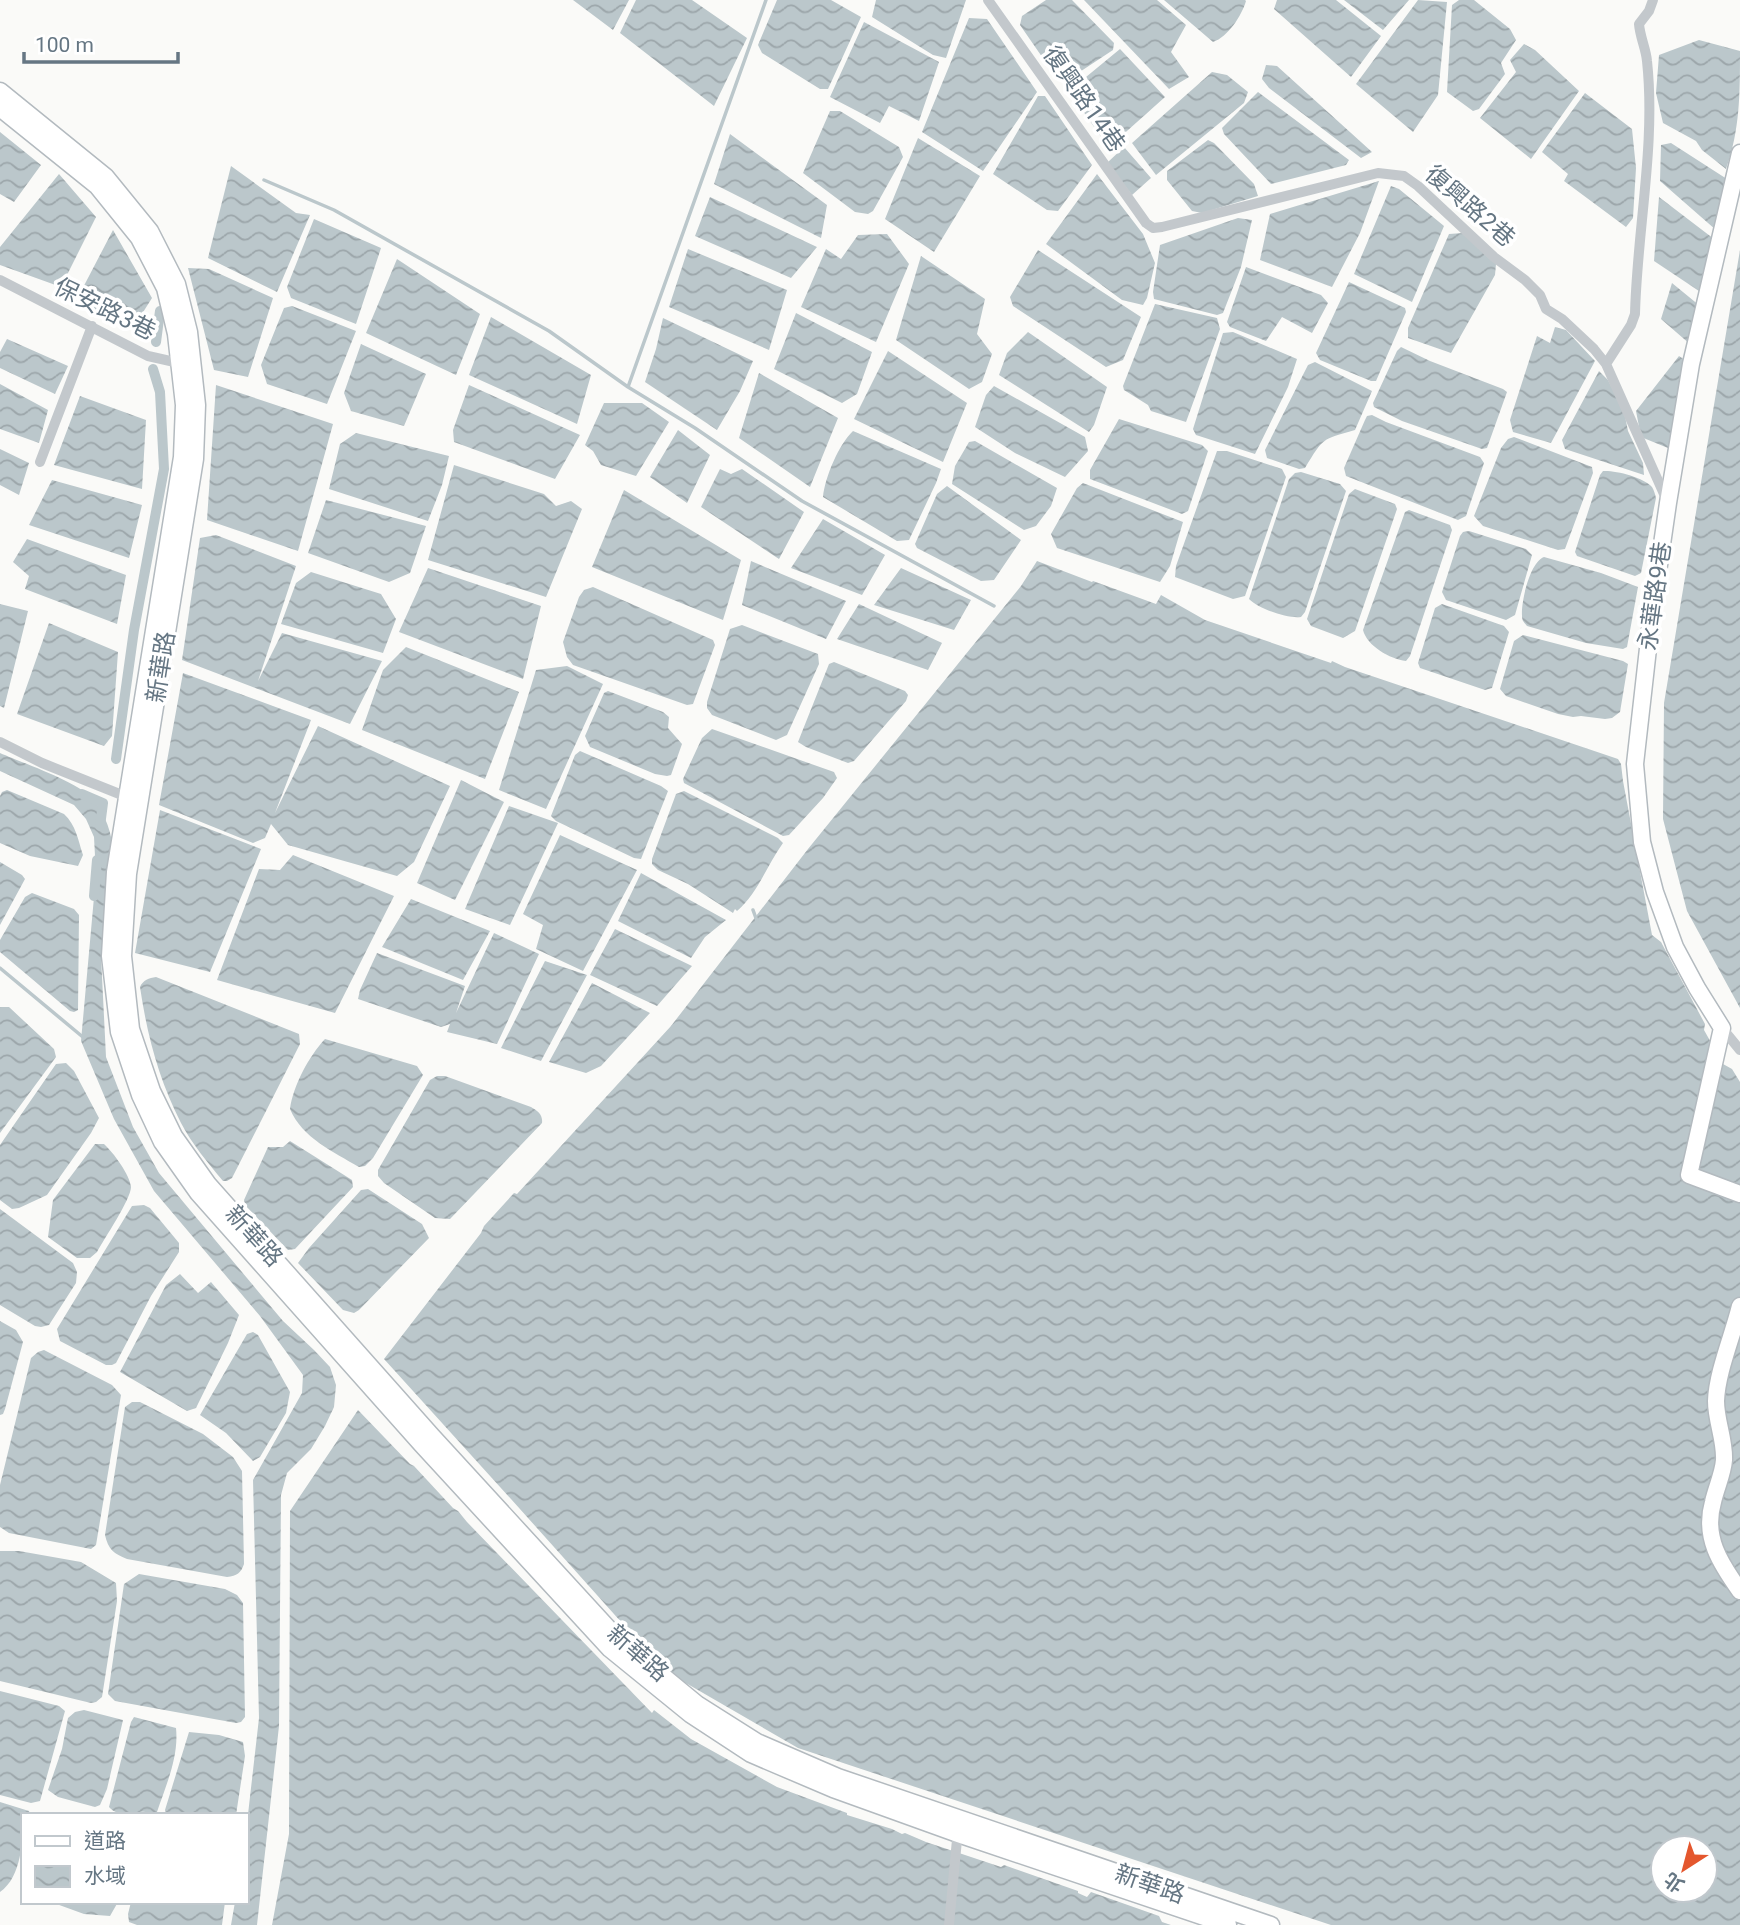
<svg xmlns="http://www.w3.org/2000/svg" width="1740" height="1925" font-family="Roboto,'Noto Sans TC',sans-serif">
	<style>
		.water { fill: url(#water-waves); fill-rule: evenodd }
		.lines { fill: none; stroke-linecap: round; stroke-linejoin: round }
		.stream { stroke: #bbc7cb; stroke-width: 3.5 }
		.canal { stroke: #bbc7cb; stroke-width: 10 }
		.secondary-casing { stroke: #b3babf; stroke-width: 19 }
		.street { stroke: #c3c8cc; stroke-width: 10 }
		.secondary { stroke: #fff; stroke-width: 16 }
		.labels { text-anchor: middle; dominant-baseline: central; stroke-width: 7; stroke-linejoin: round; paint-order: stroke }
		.street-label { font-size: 24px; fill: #657683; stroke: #fff }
	</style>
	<defs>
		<pattern id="water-waves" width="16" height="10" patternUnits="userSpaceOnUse" patternTransform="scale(1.75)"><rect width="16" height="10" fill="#bbc7cb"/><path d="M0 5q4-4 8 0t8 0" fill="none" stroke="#9ca6aa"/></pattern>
	</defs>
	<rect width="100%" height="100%" fill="#fafaf8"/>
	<!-- water -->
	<path class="water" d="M 573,0 L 629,0 L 613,30 Z
		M 636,0 L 692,0 L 747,38 L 714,106 L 620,33 Z
		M 777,0 L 831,0 L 861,17 L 828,89 L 820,89 L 762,53 L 758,45 Z
		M 876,0 L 966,0 L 946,58 L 933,55 L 872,17 Z
		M 1046,0 L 1072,0 L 1114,43 L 1113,50 L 1066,81 L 1058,80 L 1020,25 L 1022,16 Z
		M 1084,0 L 1157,0 L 1186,25 L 1171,52 L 1189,77 L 1169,89 Z
		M 1164,0 L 1245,0 L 1246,1 C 1242,15 1228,37 1213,42 Z
		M 1277,0 L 1336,0 L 1381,36 L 1351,77 L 1274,9 Z
		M 1344,0 L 1409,0 L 1383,30 Z
		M 1418,0 L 1447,2 L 1438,95 L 1413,132 L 1356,84 Z
		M 1459,0 L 1474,0 L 1510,29 L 1516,40 L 1501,63 L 1505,74 L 1479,109 L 1473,111 L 1447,92 L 1452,5 Z
		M 969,18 L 987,19 L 1037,92 L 983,171 L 922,132 Z
		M 864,22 L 939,62 L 919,121 L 889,106 L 880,123 L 830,97 Z
		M 1699,40 L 1740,51 C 1740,94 1740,130 1726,169 L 1702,150 L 1696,141 L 1663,123 L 1656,93 L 1659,55 Z
		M 1524,44 L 1535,50 L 1579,91 L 1531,159 L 1480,118 L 1516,72 L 1510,60 Z
		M 1120,49 L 1165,97 L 1118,139 L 1106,144 L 1069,91 Z
		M 1266,65 L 1277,66 L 1372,152 L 1361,158 L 1269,88 L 1262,79 Z
		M 1212,72 L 1227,75 L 1248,92 L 1244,103 L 1156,175 L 1132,143 Z
		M 1258,92 L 1349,160 L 1346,165 L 1271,184 L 1224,134 L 1222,128 Z
		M 1585,93 L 1632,129 L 1636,168 L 1633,218 L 1626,227 L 1564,181 L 1568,174 L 1542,152 Z
		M 1038,96 L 1045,96 L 1092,165 L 1058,211 L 1047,210 L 993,174 Z
		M 830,111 L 840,111 L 899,147 L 903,157 L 873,211 L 868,214 L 855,212 L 803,173 Z
		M 0,132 L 41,165 L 14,202 L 0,194 Z
		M 730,134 L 827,205 L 821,238 L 714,184 Z
		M 918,138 L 980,176 L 934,252 L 885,219 Z
		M 1208,140 L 1214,143 L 1254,184 L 1258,196 L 1202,213 L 1192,211 L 1167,180 L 1167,171 Z
		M 1671,143 L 1730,181 L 1716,230 L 1660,181 L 1661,145 Z
		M 1124,147 L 1151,178 L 1132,195 L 1107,163 Z
		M 231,166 L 296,213 L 310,215 L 277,292 L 208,258 Z
		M 59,174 L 96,217 L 61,287 L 0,265 L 0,247 Z
		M 1097,174 L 1143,234 L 1155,263 L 1147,298 L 1143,305 L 1122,300 L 1046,244 Z
		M 1379,181 L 1360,233 L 1332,287 L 1260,260 L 1270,214 Z
		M 1391,186 L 1399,189 L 1444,226 L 1412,302 L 1354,274 Z
		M 710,197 L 817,247 L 791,278 L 695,236 Z
		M 1659,197 L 1714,239 L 1702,293 L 1654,261 Z
		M 1238,218 L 1252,220 L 1241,267 L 1223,313 L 1217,315 L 1154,299 L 1153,292 L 1160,245 Z
		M 314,219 L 381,248 L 356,324 L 291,298 L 287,287 Z
		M 113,230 L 152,298 L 140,317 L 114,302 L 104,314 L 76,301 Z
		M 1463,233 L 1496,264 L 1495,275 L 1451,353 L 1408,338 L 1408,328 L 1449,234 Z
		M 887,234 L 909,264 L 876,342 L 801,307 L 826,249 L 841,259 L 858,235 Z
		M 688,249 L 787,290 L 769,350 L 669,307 Z
		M 1038,250 L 1141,317 L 1123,360 L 1106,367 L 1013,306 L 1010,297 Z
		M 1740,250 L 1740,1008 L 1687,911 L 1663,819 L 1664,703 Z
		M 921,256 L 985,299 L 977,334 L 992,354 L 982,382 L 969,389 L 896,340 Z
		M 397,259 L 480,314 L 456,375 L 366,333 Z
		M 1246,267 L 1321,295 L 1328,303 L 1312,333 L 1282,317 L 1266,341 L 1230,327 L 1227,322 Z
		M 188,268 L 209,269 L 273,298 L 248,377 L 214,370 Z
		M 1349,282 L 1405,308 L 1406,312 L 1376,381 L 1371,381 L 1320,360 L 1316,353 Z
		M 1672,283 L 1700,306 L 1691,345 L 1661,319 Z
		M 1155,304 L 1217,318 L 1220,329 L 1186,422 L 1151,411 L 1148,405 L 1124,390 L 1123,386 Z
		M 292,306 L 356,331 L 327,404 L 267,384 L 261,365 L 284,308 Z
		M 796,313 L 872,352 L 857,394 L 842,403 L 774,369 Z
		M 491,317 L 591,375 L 577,424 L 469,375 Z
		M 663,318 L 753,361 L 740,391 L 717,430 L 645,382 L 656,349 Z
		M 1555,327 L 1566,330 L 1595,361 L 1551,443 L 1513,432 L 1510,420 L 1537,336 L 1550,343 Z
		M 1028,332 L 1107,387 L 1094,425 L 1089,432 L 999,375 L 1007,353 Z
		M 1233,332 L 1297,359 L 1288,387 L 1255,454 L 1196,435 L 1193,429 L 1223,333 Z
		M 7,339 L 68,366 L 55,394 L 0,368 L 0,352 Z
		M 361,344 L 426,374 L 404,426 L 351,411 L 344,393 Z
		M 1401,347 L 1430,361 L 1503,389 L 1507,392 L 1487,448 L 1482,449 L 1402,421 L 1374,407 L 1373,403 L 1397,351 Z
		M 888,351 L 967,403 L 943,462 L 854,419 Z
		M 1679,356 L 1691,364 L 1668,448 L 1641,437 L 1636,411 Z
		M 1315,362 L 1372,391 L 1355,430 C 1321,440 1324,437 1305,468 L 1299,469 L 1267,458 L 1265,450 L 1308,365 Z
		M 1599,371 L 1608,380 L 1624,411 L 1628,431 L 1643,463 L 1644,475 L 1565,449 L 1562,440 Z
		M 759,373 L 838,418 L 810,487 L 739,438 Z
		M 0,384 L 48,410 L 39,443 L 0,429 Z
		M 216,385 L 333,424 L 298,551 L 207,520 Z
		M 469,385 L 580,435 L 555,479 L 454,442 L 453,430 Z
		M 994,386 L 1085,437 L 1088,451 L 1065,477 L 1015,453 L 975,427 L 986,395 Z
		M 80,396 L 146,420 L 142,489 L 54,465 Z
		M 604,403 L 642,403 L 669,422 L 636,476 L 601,465 L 593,451 L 585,445 Z
		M 1372,415 L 1386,422 L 1480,457 L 1484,463 L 1466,516 L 1458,520 L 1346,476 L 1344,468 L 1365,420 L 1367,416 Z
		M 1119,419 L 1202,445 L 1208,451 L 1188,511 L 1182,514 L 1090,479 L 1090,470 Z
		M 678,430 L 710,455 L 687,503 L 650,477 Z
		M 853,431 L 941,469 L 936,483 L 909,540 L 897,541 L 823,497 C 825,477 839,444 853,431 Z
		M 356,433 L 449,456 L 442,485 L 428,521 L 329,489 L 340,444 Z
		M 1514,437 L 1592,467 L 1593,473 L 1565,549 L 1558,550 L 1483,526 L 1474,516 L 1501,448 L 1508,439 Z
		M 975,441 L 1057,488 L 1051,506 L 1036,526 L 1024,530 L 952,484 L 955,466 L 969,442 Z
		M 0,449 L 29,463 L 19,495 L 0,485 Z
		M 1217,451 L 1227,451 L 1282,469 L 1286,477 L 1245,596 L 1233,599 L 1175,577 L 1176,566 Z
		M 454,465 L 544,494 L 556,506 L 571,501 L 582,509 L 546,597 L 428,560 Z
		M 720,469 L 731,474 L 742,469 L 804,512 L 779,559 L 701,507 Z
		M 1603,471 C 1614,470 1644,477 1652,487 C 1654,490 1655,494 1656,498 L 1641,573 L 1635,576 L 1577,556 L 1575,552 L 1600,475 Z
		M 1301,472 L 1340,484 L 1346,491 L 1305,612 L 1301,617 C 1288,619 1259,609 1249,599 L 1289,479 L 1295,473 Z
		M 52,480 L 142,505 L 129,558 L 29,525 Z
		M 1083,483 L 1183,522 L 1170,566 L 1160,582 L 1057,548 L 1051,534 L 1077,488 Z
		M 947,486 L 1021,540 L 994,580 L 981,581 L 917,548 L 915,544 L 937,494 Z
		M 1355,489 L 1395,504 L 1397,509 L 1355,631 L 1343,638 L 1311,626 L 1307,619 L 1349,494 Z
		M 624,490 L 741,560 L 723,620 L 592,567 Z
		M 326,500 L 426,526 L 410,573 L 389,582 L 308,553 Z
		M 1409,510 L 1450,525 L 1452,530 L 1410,656 L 1406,661 C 1390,659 1367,646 1363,630 L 1405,512 Z
		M 823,519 L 885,555 L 862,595 L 791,568 Z
		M 1469,531 L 1526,549 L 1532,555 L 1515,615 L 1506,620 L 1446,600 L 1442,592 L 1460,536 L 1463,532 Z
		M 216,535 L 296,566 L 258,681 L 282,633 L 382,661 L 350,724 L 182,660 L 200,538 Z
		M 27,539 L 126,575 L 117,624 L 25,589 L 29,576 L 13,562 Z
		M 1544,557 L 1601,573 L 1638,587 L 1627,647 L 1623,649 L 1586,643 L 1527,626 C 1524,622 1522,621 1522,616 C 1521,601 1530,562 1544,557 Z
		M 751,561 L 846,601 L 826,639 L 742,605 Z
		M 1037,561 L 1092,582 L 1093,581 L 1156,604 L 1161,595 L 1205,620 L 1331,663 L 1332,661 L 1345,667 L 1618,759 L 1621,764 L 1623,781 L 1652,935 L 1661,942 L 1705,1024 L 1704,1030 L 1723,1064 L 1732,1069 L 1740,1082 L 1740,1925 L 1331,1925 L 798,1748 L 665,1671 L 511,1499 L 384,1359 L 481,1233 L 484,1226 L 514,1193 L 517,1194 L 671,1026 L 808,849 L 1021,586 ZM 1663,1848 L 1705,1848 L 1705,1890 L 1663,1890 Z
		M 428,568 L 541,606 L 523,679 L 399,632 Z
		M 901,568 L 971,600 L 954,630 L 874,605 Z
		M 311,572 L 381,594 L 396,619 L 383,653 L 281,624 L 296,583 Z
		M 593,587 L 713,640 L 715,645 L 693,704 L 687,705 L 573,665 L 567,657 L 563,642 L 579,597 L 584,590 Z
		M 0,604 L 28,611 L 4,708 L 0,706 Z
		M 859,604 L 942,643 L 928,670 L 837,639 Z
		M 1442,604 L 1504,626 L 1509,632 L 1492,688 L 1485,690 L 1420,668 L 1418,663 L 1435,608 Z
		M 49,623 L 118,652 L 112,736 L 104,746 L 17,714 Z
		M 742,625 L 818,654 L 819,664 L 787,735 L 776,740 L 712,715 L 707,708 L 707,702 L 730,629 Z
		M 1523,635 L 1623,661 L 1628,664 L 1620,712 L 1612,718 L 1605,719 L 1581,716 L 1573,717 L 1558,714 L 1506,696 L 1500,689 L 1514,641 Z
		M 406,647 L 519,692 L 485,779 L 362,730 L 383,670 Z
		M 834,662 L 905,691 L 908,695 L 906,701 L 854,761 L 848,763 L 806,747 L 798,742 L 829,664 Z
		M 567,666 L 603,684 L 546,809 L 499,790 L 536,670 Z
		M 183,673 L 311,720 L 275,813 L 318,726 L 450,786 L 414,862 L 397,876 L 288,845 L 271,824 L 265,838 L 253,843 L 159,805 Z
		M 608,691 L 663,712 L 669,717 L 668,728 L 682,744 L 671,775 L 667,776 L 655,774 L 590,747 L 585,736 L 604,693 Z
		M 712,729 L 834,772 L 837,778 L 823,798 L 789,835 L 783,836 L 684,783 L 683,779 L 702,738 Z
		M 580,751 L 661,786 L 668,791 L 641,859 L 634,858 L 556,821 L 551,816 L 575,755 Z
		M 0,753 C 23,763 81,783 94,800 C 106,816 112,833 113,852 L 101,956 L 106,1057 L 133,1127 L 159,1173 L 283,1321 L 314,1350 L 330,1367 L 336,1385 L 334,1407 L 325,1426 L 311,1449 L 287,1473 L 281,1495 L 279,1726 L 257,1925 L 231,1925 L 235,1902 L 247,1902 L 247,1823 L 259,1718 L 253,1480 L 302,1393 L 303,1375 L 260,1316 L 154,1191 L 114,1119 L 81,1041 L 96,875 L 94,837 L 86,819 L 74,805 L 0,771 Z
		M 461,780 L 504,802 L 455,900 L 417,883 Z
		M 7,790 L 64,814 C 76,825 78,840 83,855 L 78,866 L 30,856 L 0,843 L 0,796 L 2,792 Z
		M 684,791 L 778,838 L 783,843 C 767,865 758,893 737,911 L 735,909 L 733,913 L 688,884 L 658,870 L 652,864 L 652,859 L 676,794 Z
		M 509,806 L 558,823 L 510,925 L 465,909 Z
		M 160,810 L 261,849 L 210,972 L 135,953 Z
		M 560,835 L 637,870 L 583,971 L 536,949 L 543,925 L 523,914 Z
		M 293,855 L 394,896 L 335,1013 L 217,980 L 259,869 L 280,870 Z
		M 0,862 L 22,875 L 25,879 L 0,925 Z
		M 641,873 L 726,920 L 705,937 L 691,958 L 618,921 Z
		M 32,893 L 74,909 L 79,915 L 78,1010 L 74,1012 L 70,1011 L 0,952 L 0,940 L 25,897 Z
		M 411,899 L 490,931 L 463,980 L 382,947 Z
		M 615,929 L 692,966 L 657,1006 L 590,975 Z
		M 494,933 L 539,954 L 497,1044 L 447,1032 L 450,1024 L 441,1027 L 358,999 L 360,990 L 377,953 L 465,986 L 456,1013 Z
		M 545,961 L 587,975 L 541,1061 L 501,1048 Z
		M 156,977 L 299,1034 L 300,1044 L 232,1178 L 227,1181 L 223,1181 C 208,1163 192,1144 181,1123 C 159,1080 147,1035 140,987 C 143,980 149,978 156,977 Z
		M 592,983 L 650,1013 L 601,1066 L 586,1073 L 549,1062 Z
		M 0,1007 L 9,1007 L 54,1049 L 56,1057 L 0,1133 Z
		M 325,1039 L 417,1066 L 423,1075 L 373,1158 L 365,1166 L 359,1167 C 334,1152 302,1138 290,1109 C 293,1086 309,1056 325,1039 Z
		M 66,1063 L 74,1071 L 99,1118 L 91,1133 L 47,1195 L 19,1208 L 12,1209 L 0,1200 L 0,1145 L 56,1064 Z
		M 437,1076 L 445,1076 L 531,1107 C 538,1111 543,1115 542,1123 L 450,1219 L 435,1218 L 384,1183 L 378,1176 L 378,1170 L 430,1080 Z
		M 290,1141 L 352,1180 L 353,1187 L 295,1249 L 288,1250 L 245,1205 L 244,1200 L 268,1147 L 283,1147 Z
		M 95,1144 L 104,1144 C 113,1152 130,1175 131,1187 C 131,1199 104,1239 97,1252 L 90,1258 L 77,1258 L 48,1237 L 53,1200 Z
		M 368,1189 L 422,1224 L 429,1238 L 359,1310 L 354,1313 L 343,1310 L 298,1263 L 309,1248 L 361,1190 Z
		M 144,1205 L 150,1208 L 179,1243 L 179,1252 L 151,1296 L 116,1363 L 112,1365 L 106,1365 L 60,1341 L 57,1329 L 132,1206 Z
		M 0,1209 L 73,1263 L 77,1272 L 76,1283 L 49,1325 L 41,1327 L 35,1326 L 0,1305 Z
		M 180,1274 L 198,1293 L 211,1282 L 239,1315 L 228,1343 L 196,1408 L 187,1411 L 120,1372 L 166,1285 Z
		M 0,1321 L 16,1330 L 23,1342 L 5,1409 L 3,1414 L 0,1415 Z
		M 253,1332 L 258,1335 L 290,1392 L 286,1413 L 260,1457 L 253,1461 L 226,1433 L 200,1415 L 247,1334 Z
		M 44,1350 L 112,1385 L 121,1395 L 96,1545 L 91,1549 L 9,1533 L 0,1527 L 0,1485 L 31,1358 L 38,1352 Z
		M 132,1402 L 140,1402 L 203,1434 L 233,1457 L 242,1471 L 244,1564 C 241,1573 237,1576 227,1577 L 127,1559 C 114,1554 108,1549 105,1535 L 125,1407 Z
		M 358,1410 L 410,1464 L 414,1466 L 453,1508 L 458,1511 L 467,1522 L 652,1713 L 654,1710 L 691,1739 L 777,1787 L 847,1813 L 847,1815 L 892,1829 L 902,1834 L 905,1833 L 926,1842 L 1001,1867 L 1004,1865 L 1078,1891 L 1078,1893 L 1087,1897 L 1091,1892 L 1159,1916 L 1162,1922 L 1171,1925 L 272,1925 L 289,1834 L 290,1511 Z
		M 0,1551 L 19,1551 L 81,1562 L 116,1583 L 117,1601 L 102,1697 L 96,1702 L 91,1703 L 0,1681 Z
		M 139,1574 L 225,1589 L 237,1595 L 243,1603 L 245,1717 L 241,1722 L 236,1723 L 115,1701 L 108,1694 L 124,1584 Z
		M 0,1691 L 59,1706 L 65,1711 L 40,1801 L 31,1803 L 0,1795 Z
		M 84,1710 L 123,1720 L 107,1789 L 100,1805 L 95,1807 L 58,1797 L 48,1790 L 62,1749 L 68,1718 L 75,1712 Z
		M 134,1717 L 176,1728 C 179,1757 166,1785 157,1812 C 151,1814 147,1811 140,1812 C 138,1812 137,1814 135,1815 C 126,1817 114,1813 109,1807 L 131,1722 Z
		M 189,1732 L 219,1735 L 243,1742 L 245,1756 L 236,1815 L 166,1815 L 165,1810 Z
		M 0,1802 L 29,1811 L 30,1815 L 23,1815 C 23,1839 22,1877 0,1892 Z
		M 51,1902 L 118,1902 L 110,1916 L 84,1914 Z
		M 131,1902 L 225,1902 L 222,1925 L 137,1925 L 129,1922 L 128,1914 Z"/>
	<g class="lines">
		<!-- stream -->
		<path class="stream" d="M 264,180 L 334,210 L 549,331 L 628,387 L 695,428 L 802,501 L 994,606
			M 628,387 L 766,0
			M 753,910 L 757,921
			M 0,968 L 84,1038"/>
		<!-- canal -->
		<path class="canal" d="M 156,342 L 160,311
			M 116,759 L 134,630 L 164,469 L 160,392 L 153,369
			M 82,794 L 103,803 L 100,826
			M 94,896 L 97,860"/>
		<!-- secondary casing -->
		<g class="secondary-casing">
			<path id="secondary" d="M 0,91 L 106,177 L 150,231 L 177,284 L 189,332 L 197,405 L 195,459 L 128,874 L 123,956 L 131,1029 L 152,1091 L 174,1136 L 208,1184 L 432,1436 L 618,1639 L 697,1704 L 757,1742 L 838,1777 L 1271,1925
				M 0,108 L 97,186 L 139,238 L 165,288 L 176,334 L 184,405 L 182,457 L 115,872 L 110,956 L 119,1032 L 140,1095 L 162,1142 L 198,1193 L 422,1445 L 610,1649 L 690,1714 L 751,1754 L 833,1789 L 958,1834 L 1228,1925
				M 1740,153 L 1691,364 L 1668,503 L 1652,613 L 1635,764 L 1642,842 L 1655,892 L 1675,947 L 1697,988 L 1722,1028 L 1689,1175 L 1740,1194
				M 1740,1306 C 1733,1335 1717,1372 1716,1401 C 1716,1421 1725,1440 1724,1460 C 1723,1474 1716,1488 1713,1502 C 1703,1537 1720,1563 1740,1591"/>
		</g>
		<!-- street -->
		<path class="street" d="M 988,0 L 1146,223 L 1153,228 L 1162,227 L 1378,173 L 1404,176 L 1418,186 L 1494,257 L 1525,280 L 1540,295 L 1546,309 L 1562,319 L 1594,349 L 1606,364 L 1668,503
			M 0,280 L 148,356 L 179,363 L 184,366
			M 1606,364 L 1631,325 L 1635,314 C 1637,230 1656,145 1647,61 C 1646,49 1640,37 1639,24 L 1649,11 L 1653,0
			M 40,462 L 92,326
			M 0,742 L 42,763 L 127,797
			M 1722,1028 L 1740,1050
			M 949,1925 L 958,1829"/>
		<!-- secondary -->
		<use href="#secondary" class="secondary"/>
	</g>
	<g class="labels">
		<!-- street labels -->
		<g class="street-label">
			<text transform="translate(1084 99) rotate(55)">復興路14巷</text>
			<text transform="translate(1470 206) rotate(41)">復興路2巷</text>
			<text transform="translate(105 309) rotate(26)">保安路3巷</text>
			<text transform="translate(1655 596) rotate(-82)">永華路9巷</text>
			<text transform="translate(161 667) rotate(-81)">新華路</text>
			<text transform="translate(254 1236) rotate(48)">新華路</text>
			<text transform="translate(638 1653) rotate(41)">新華路</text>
			<text transform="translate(1150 1884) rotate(19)">新華路</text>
		</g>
	</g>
	<!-- legend -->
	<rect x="21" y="1813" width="228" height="91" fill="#ffffff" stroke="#c1c8cd" stroke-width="2"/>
	<rect x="35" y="1836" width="35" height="10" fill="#ffffff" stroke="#c1c8cd" stroke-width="2"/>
	<text x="84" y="1848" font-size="21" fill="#657683">道路</text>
	<rect x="35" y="1866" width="35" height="21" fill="url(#water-waves)" stroke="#c1c8cd" stroke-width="2"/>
	<text x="84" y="1883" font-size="21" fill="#657683">水域</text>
	<!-- north arrow -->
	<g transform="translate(1684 1869) rotate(216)"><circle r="33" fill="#ffffff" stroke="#c1c8cd" stroke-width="2"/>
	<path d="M0-5L12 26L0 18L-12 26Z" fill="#e4572e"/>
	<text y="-10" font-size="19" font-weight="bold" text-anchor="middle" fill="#657683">北</text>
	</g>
	<!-- scale -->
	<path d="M24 52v10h154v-10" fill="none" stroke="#657683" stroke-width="3.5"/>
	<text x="35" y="52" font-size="21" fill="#657683" stroke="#ffffff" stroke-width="5" paint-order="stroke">100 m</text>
</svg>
